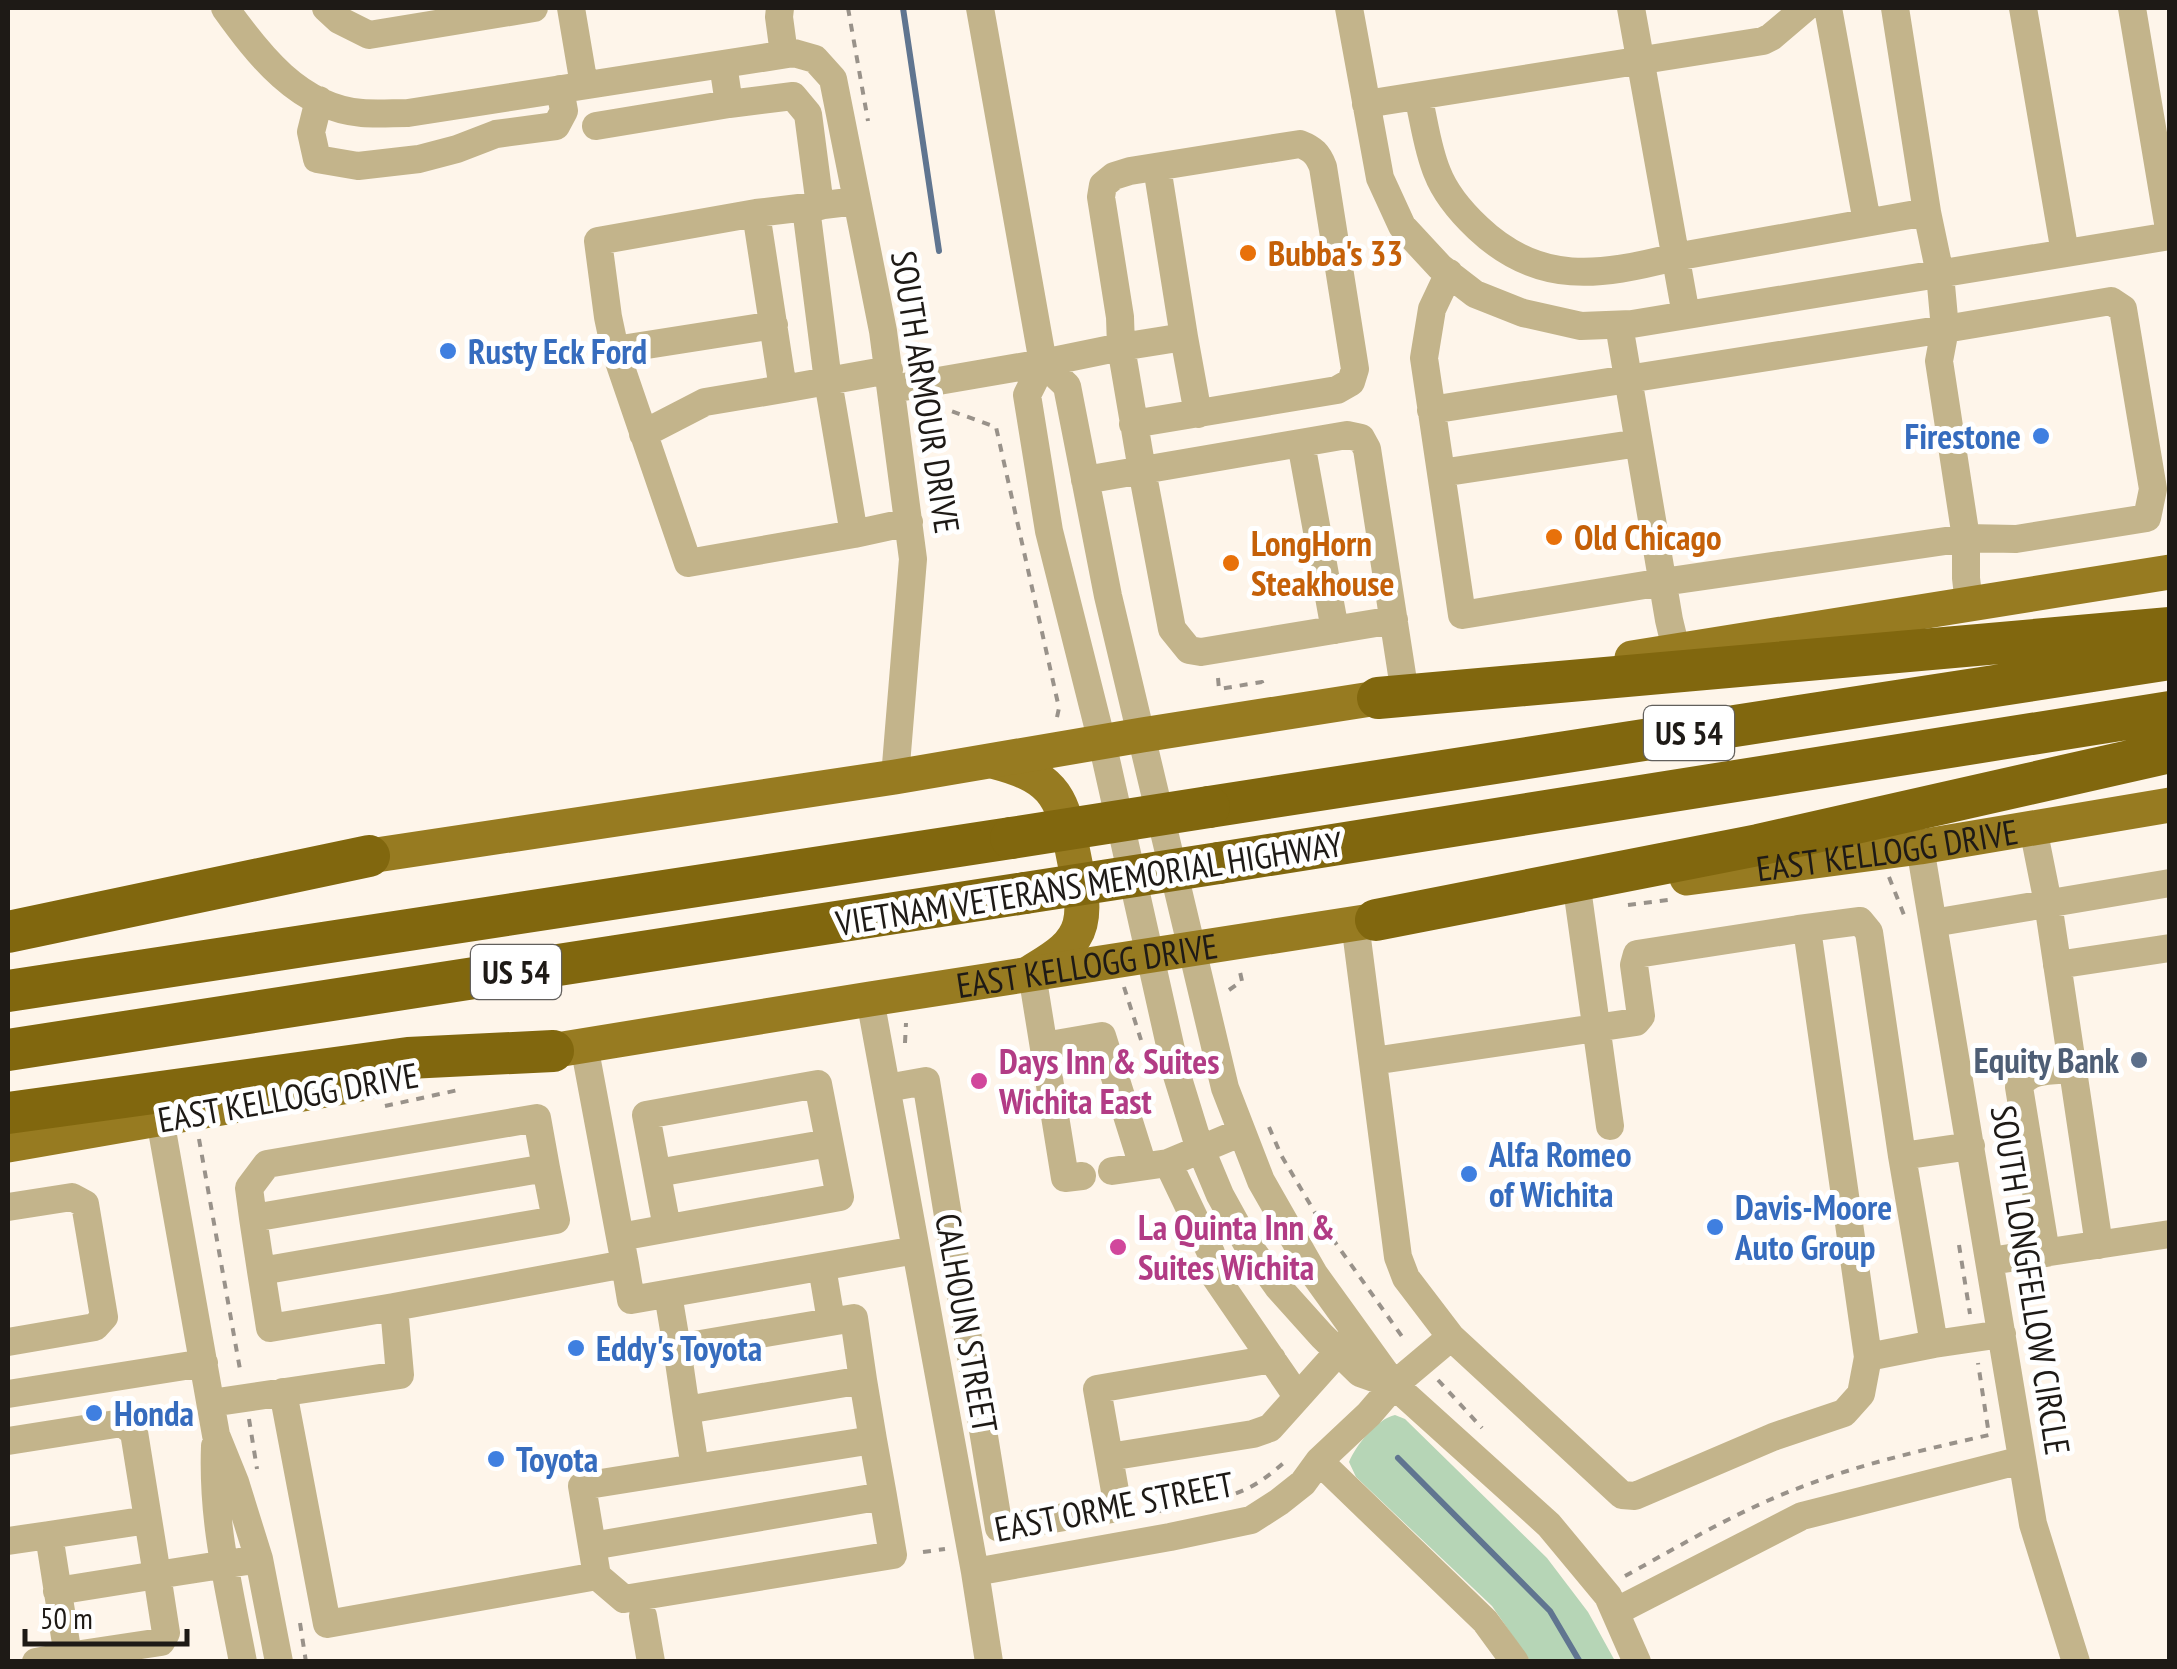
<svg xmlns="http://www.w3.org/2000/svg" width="2177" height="1669" font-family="'PT Sans Narrow',sans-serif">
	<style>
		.green { fill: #b6d5b6 }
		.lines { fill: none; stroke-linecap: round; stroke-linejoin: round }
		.stream { stroke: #607590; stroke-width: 6 }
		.path { stroke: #99928a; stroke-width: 4; stroke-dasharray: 8 8; stroke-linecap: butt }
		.minor { stroke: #c3b48b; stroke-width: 28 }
		.major { stroke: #977b21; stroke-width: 35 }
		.highway { stroke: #81670e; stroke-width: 42 }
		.highway-bridge { stroke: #81670e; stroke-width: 42 }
		.food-dot { fill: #e8710a; stroke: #fff; stroke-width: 4 }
		.shop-dot { fill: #3f7fe0; stroke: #fff; stroke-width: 4 }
		.service-dot { fill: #5c6f8a; stroke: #fff; stroke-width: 4 }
		.hotel-dot { fill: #d1479c; stroke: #fff; stroke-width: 4 }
		.labels { text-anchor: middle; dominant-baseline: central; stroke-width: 10; stroke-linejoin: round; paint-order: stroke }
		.shield { fill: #fff; stroke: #625f5c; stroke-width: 2.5 }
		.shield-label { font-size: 32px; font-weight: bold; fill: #1e1a16 }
		.food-label { font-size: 35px; font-weight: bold; fill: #c56008; stroke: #fff; text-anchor: start }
		.shop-label { font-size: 35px; font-weight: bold; fill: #366cbe; stroke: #fff; text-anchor: start }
		.street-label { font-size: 35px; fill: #1e1a16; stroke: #fff }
		.service-label { font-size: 35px; font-weight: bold; fill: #4e5e75; stroke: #fff; text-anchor: end }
		.hotel-label { font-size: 35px; font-weight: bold; fill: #b23c85; stroke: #fff; text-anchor: start }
	</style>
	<rect width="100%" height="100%" fill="#fef5ea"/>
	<!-- green -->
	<path class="green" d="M 1395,1415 L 1405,1419 L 1547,1558 L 1588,1612 L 1615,1661 L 1530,1661 L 1492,1606 L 1356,1477 L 1349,1462 C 1356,1445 1377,1419 1395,1415 Z"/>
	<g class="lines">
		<!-- stream -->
		<path class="stream" d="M 903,8 L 939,251
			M 1398,1458 L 1550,1611 L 1580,1662"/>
		<!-- path -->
		<path class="path" d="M 848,8 L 868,121
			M 908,330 L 916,338 L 920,362
			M 937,406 L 996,427 L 1059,708 L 1056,722
			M 1218,678 L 1219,689 L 1262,682 L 1264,688
			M 1889,877 L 1904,915
			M 1628,905 L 1668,900
			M 1124,987 L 1141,1040
			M 1229,990 L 1242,981 L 1240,972
			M 905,1043 L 906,1023
			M 385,1106 L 463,1089
			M 1269,1127 L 1281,1155 L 1320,1221 L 1406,1342
			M 199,1139 L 241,1375
			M 1959,1245 L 1970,1314
			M 1438,1380 L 1482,1428
			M 249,1419 L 257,1469
			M 1205,1502 C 1244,1493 1258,1486 1288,1459
			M 1141,1514 L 1176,1508
			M 923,1552 L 945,1549
			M 1625,1576 C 1683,1544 1741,1509 1804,1486 C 1864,1463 1927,1449 1989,1435 L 1978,1363
			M 300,1623 L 306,1662"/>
		<!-- minor -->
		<path class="minor" d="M 225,8 C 258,54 299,108 362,113 C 377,114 393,113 408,113 L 794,53 L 815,59 L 833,79 L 883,331 L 913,559 L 895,777
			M 326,8 L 339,20 L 369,35 L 534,8
			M 571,8 L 584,85
			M 780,8 L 779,17 L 784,54
			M 980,8 L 1043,363 L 1067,386 L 1108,596 L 1225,1088 L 1261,1181 L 1314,1274 L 1394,1385 L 1549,1525 L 1608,1596 L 1637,1662
			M 1349,8 L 1380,178 L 1402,226 L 1440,267 L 1475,294 L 1523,313 L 1581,326 L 1632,324 L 2170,236
			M 1631,8 L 1686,315
			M 1828,8 L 1867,222
			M 1895,8 L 1927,212
			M 2023,8 L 2065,253
			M 2132,8 L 2170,235
			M 1418,96 C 1424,120 1427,148 1437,172 C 1445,193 1461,212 1478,228 C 1539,286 1600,276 1675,257 L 1927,212 L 1940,274 L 1945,329 L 1939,361 L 1966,538 L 1966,578 L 1969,604
			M 319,100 L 311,132 L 317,159 L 358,166 L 419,159 L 457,149 L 496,134 L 556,126 L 564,111 L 560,89
			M 729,104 L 793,96 L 808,114 L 820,206
			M 1366,104 L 1763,41 L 1771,37 L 1805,8
			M 596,126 L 729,104 L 723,64
			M 1157,167 L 1184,337
			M 806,208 L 828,381 L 854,534 L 909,522
			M 756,213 L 783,389 L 889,370
			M 774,325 L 615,350 L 688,563 L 854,534
			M 1619,325 L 1669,620 L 1681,670
			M 615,350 L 608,317 L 598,241 L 756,213 L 857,201
			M 1043,363 L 1027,395 L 1049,531 L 1102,742 L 1176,1072 L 1197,1140 L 1220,1195 L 1246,1242 L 1278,1287 L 1322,1336 L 1360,1373 L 1394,1385
			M 892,389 L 1043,363 L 1121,347 L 1142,470 L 1172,629 L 1189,650 L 1201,652 L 1394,620
			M 1431,410 L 1945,329 L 2111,301 L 2123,309 L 2153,489 L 2147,518 L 2016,539 L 1966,538 L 1663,582 L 1462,615 L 1424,358 L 1432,309 L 1449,273
			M 1133,424 L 1337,390 L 1351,382 L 1355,369 L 1323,167 C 1318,154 1313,149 1300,144 L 1130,171 L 1114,176 L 1103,185 L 1101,197 L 1120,317 L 1121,347 L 1184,337 L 1198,414
			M 643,434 L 705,402 L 783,389
			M 1301,443 L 1335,630
			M 1441,473 L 1639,443
			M 1085,480 L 1347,435 L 1361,438 L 1367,449 L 1405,694
			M 2033,828 L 2048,903 L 2099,1245
			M 1920,847 L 2033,1524 L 2076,1662
			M 1576,881 L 1610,1126
			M 1933,923 L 2170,883
			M 1799,929 L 1860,921 L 1869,932 L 1902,1156
			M 2057,965 L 2170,948
			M 1032,974 L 1065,1178 L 1082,1176
			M 870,999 L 975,1572 L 989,1662
			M 1044,1046 L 1102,1036 L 1143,1166
			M 1373,1061 L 1636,1022 L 1641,1016 L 1634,965 L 1637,954 L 1799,929 L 1808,936 L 1868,1357 L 1861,1394 L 1844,1413 L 1773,1437 L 1635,1496 L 1622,1495 L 1451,1337
			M 887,1088 L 926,1081 L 999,1528 L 1118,1508 L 1109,1457
			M 160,1119 L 216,1435 L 235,1482 L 259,1559 L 279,1662
			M 1971,1146 L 1902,1156 L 1934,1344 L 2002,1334
			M 1168,1163 L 1211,1253 L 1214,1275 L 1297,1396
			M 1112,1171 L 1168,1163 L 1242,1132
			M 657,1173 L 829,1143
			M 8,1207 L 72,1197 L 85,1204 L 104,1317 L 95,1327 L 8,1342
			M 253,1218 L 261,1271
			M 620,1237 L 840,1197 L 818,1084 L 646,1115 L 667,1228
			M 2046,1253 L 2019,1087 C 2028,1068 2054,1071 2073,1069
			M 1990,1261 L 2170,1234
			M 625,1264 L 631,1300 L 916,1250
			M 822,1267 L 831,1321
			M 394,1307 L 270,1328 L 261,1271 L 556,1220 L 546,1168 L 253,1218 L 249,1188 L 267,1164 L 537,1118 L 546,1168
			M 677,1348 L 686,1410
			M 1868,1357 L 1934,1344
			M 1272,1359 L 1097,1389 L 1109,1457 L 1253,1434 L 1270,1428 L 1348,1341
			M 863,1380 L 873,1440
			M 283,1392 L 327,1624 L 597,1576 L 592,1546 L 883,1496 L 873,1440 L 695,1468 L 686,1410 L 863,1380 L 854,1318 L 677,1348 L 668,1294
			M 8,1394 L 204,1363
			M 211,1403 L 400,1375 L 394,1307 L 625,1264 L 584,1045
			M 8,1441 L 122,1423 L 134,1432 L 157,1575 L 57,1591
			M 215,1446 C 212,1522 229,1588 243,1662
			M 1319,1461 L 1485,1621 L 1515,1662
			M 49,1535 L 148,1520
			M 8,1541 L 49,1535 L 68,1656 L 161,1642 L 166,1633 L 157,1575 L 259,1559
			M 592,1546 L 582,1486 L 695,1468
			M 975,1572 L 1170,1537 L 1251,1520 L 1279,1502 L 1303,1483 L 1319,1461 L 1369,1414 L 1394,1385 L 1451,1337 L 1406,1278 L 1398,1257 L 1355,923
			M 597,1576 L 624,1599 L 893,1555 L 883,1496
			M 1615,1612 L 1802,1516 L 2022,1460
			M 643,1616 L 651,1662
			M 36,1662 L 68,1656"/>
		<!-- major -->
		<g class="major">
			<path d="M 1632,658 L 2170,572"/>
			<path d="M 996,762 C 1061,779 1063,803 1075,863 C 1079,883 1085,904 1080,924 C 1074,948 1050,960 1031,972"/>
			<path d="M 343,860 L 895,777 L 1142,735 L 1403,694"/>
			<path id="s1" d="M 1687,878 L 1920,847 L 2170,805"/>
			<path id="s2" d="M 526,1055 L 870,999 L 1403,916"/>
			<path d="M 8,1145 L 366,1083"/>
		</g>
		<!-- highway -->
		<path class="highway" d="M 1378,698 L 2170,628
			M 1209,807 L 2170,659
			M 1219,863 L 2170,712
			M 1376,920 L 1758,845 L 2170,752
			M 8,932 L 369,856
			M 8,991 L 1011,838
			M 8,1050 L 1025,893
			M 8,1113 L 408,1058 L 553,1051"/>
		<!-- highway-bridge -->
		<path class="highway-bridge" d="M 1011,838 L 1209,807
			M 1025,893 L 1219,863"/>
	</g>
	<!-- markers -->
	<g class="food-dot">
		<circle cx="1248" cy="253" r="10"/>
		<circle cx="1554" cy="537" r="10"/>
		<circle cx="1231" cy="563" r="10"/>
	</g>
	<g class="shop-dot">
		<circle cx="448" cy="351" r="10"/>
		<circle cx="2041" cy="436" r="10"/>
		<circle cx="1469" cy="1174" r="10"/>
		<circle cx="1715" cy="1227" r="10"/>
		<circle cx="576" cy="1348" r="10"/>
		<circle cx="94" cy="1413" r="10"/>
		<circle cx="496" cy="1459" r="10"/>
	</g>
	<circle class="service-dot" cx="2139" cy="1060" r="10"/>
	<g class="hotel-dot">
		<circle cx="979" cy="1081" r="10"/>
		<circle cx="1118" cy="1247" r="10"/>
	</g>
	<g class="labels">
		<!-- shield labels -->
		<g class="shield">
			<rect x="1644" y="706" width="90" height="54" rx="8"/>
			<rect x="471" y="945" width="90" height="54" rx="8"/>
		</g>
		<g class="shield-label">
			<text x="1689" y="733">US 54</text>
			<text x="516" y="972">US 54</text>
		</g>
		<!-- food labels -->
		<g class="food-label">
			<text x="1268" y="253">Bubba's 33</text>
			<text x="1574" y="537">Old Chicago</text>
			<text x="1251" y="543">LongHorn<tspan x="1251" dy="40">Steakhouse</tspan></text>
		</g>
		<!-- shop labels -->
		<g class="shop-label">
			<text x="468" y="351">Rusty Eck Ford</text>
			<text x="2021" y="436" text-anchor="end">Firestone</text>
			<text x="1489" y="1154">Alfa Romeo<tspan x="1489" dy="40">of Wichita</tspan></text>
			<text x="1735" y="1207">Davis-Moore<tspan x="1735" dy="40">Auto Group</tspan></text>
			<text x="596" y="1348">Eddy's Toyota</text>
			<text x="114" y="1413">Honda</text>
			<text x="516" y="1459">Toyota</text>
		</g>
		<!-- street labels -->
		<g class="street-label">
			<text transform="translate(926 392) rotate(81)">SOUTH ARMOUR DRIVE</text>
			<text stroke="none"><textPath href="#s1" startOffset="202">EAST KELLOGG DRIVE</textPath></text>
			<text transform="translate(1089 883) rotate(-9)">VIETNAM VETERANS MEMORIAL HIGHWAY</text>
			<text stroke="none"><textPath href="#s2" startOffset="568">EAST KELLOGG DRIVE</textPath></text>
			<text transform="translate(288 1097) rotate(-10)">EAST KELLOGG DRIVE</text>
			<text transform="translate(2031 1280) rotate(81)">SOUTH LONGFELLOW CIRCLE</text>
			<text transform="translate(967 1323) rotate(80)">CALHOUN STREET</text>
			<text transform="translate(1114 1506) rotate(-11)">EAST ORME STREET</text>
		</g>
		<!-- service labels -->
		<g class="service-label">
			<text x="2119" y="1060">Equity Bank</text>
		</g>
		<!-- hotel labels -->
		<g class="hotel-label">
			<text x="999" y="1061">Days Inn &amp; Suites<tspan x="999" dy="40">Wichita East</tspan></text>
			<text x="1138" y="1227">La Quinta Inn &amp;<tspan x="1138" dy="40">Suites Wichita</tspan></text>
		</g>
	</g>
	<!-- border -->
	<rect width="2177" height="1669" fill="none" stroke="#1e1a16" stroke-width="20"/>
	<!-- scale -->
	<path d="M25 1629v15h162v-15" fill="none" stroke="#1e1a16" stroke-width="5"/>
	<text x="40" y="1629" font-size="30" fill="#1e1a16" stroke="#ffffff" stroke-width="8" paint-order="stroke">50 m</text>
</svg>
